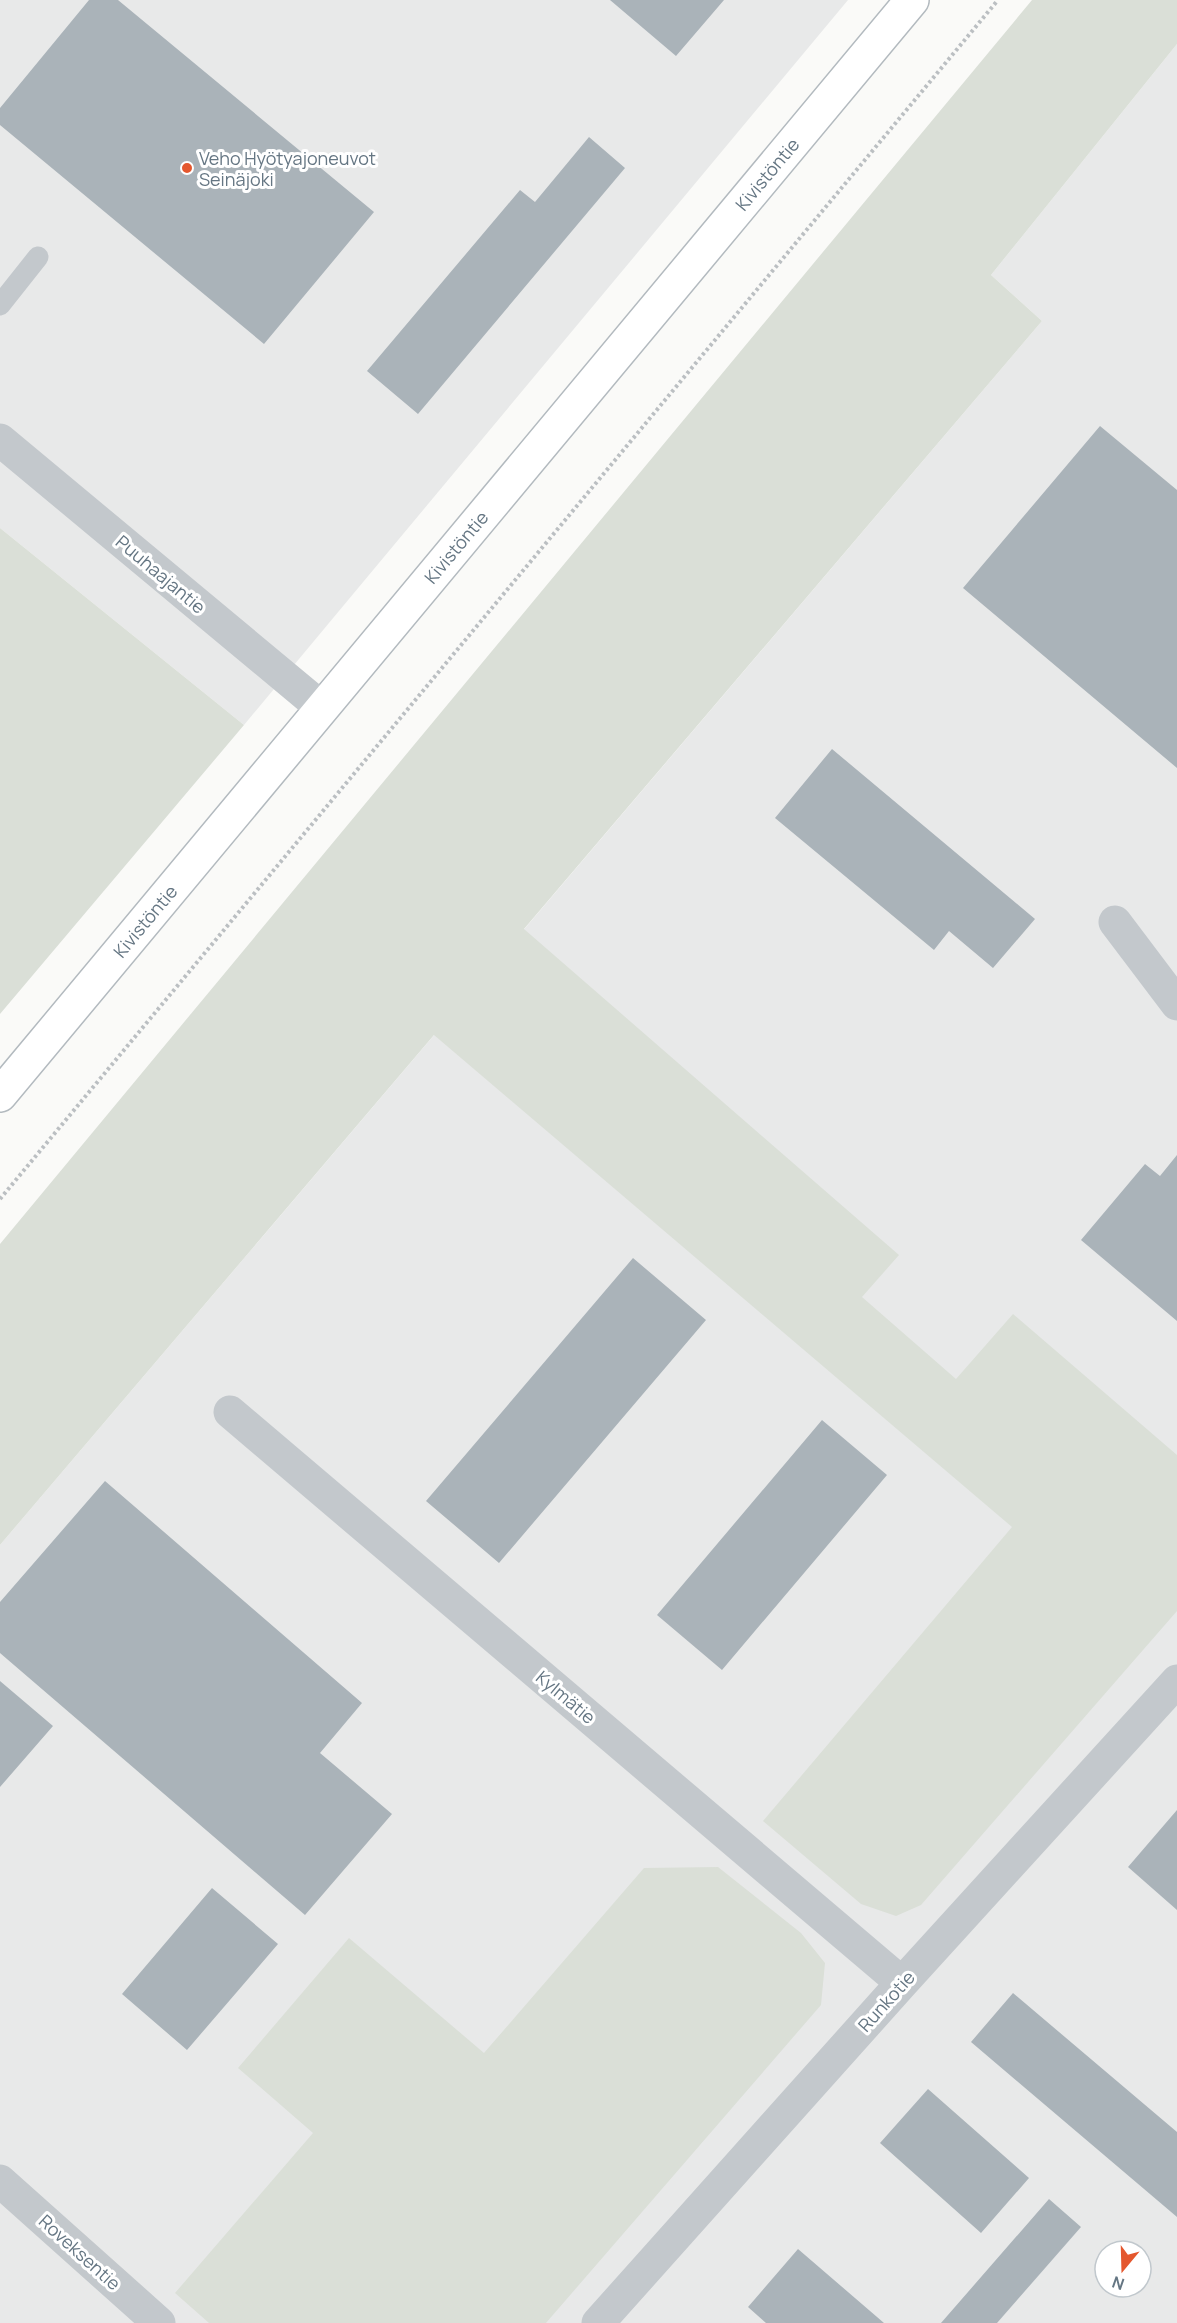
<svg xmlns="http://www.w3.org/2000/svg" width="1177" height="2323" font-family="Manrope,sans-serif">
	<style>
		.built { fill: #e8e9e9; fill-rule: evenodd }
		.green { fill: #dadfd7 }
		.building { fill: #aab3b9 }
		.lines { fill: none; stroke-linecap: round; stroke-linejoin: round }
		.secondary-casing { stroke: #b3babf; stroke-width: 36 }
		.path { stroke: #bbbfc2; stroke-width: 4; stroke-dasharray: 3 3; stroke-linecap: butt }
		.lane { stroke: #c3c8cc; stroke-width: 21 }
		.street { stroke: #c3c8cc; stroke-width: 33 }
		.secondary { stroke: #fff; stroke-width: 33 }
		.poi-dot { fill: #e4572e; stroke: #fff; stroke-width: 2 }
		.labels { text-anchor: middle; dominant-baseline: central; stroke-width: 6; stroke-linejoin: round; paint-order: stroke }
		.poi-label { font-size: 18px; fill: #657683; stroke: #fff; text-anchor: start }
		.street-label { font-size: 18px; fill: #657683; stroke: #fff }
	</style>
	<rect width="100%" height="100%" fill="#fafaf8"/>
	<!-- built -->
	<path class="built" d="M 0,0 L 848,0 L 244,725 L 0,528 Z
		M 1177,44 L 1177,2323 L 0,2323 L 0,1545 L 1042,321 L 991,275 ZM 1105,2251 L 1141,2251 L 1141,2287 L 1105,2287 Z"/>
	<!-- green -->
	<path class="green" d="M 1032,0 L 1177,0 L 1177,44 L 991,275 L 1042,321 L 524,929 L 899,1255 L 862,1297 L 956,1379 L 1013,1314 L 1177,1455 L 1177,1611 L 921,1905 L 896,1916 L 861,1904 L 763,1821 L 1012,1527 L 434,1035 L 0,1545 L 0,1244 Z
		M 0,528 L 244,725 L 0,1014 Z
		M 718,1867 L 801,1933 L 825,1963 L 821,2005 L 546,2323 L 209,2323 L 175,2293 L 313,2133 L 238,2068 L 349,1938 L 484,2053 L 644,1868 Z"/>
	<!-- building -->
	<path class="building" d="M 89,0 L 118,0 L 374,212 L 264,344 L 0,125 L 0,108 Z
		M 610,0 L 724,0 L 676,56 Z
		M 589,137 L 625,168 L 418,414 L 367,371 L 520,190 L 535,202 Z
		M 1100,426 L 1177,490 L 1177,768 L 963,588 Z
		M 832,749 L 1035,919 L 993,968 L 949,931 L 934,950 L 775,818 Z
		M 1177,1155 L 1177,1321 L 1081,1240 L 1145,1164 L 1160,1176 Z
		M 633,1258 L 706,1320 L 499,1563 L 426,1501 Z
		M 822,1420 L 887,1475 L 722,1670 L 657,1615 Z
		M 105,1481 L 362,1703 L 320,1753 L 392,1814 L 305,1915 L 0,1653 L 0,1602 Z
		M 0,1681 L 53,1726 L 0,1787 Z
		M 1177,1810 L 1177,1910 L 1128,1867 Z
		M 212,1888 L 278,1944 L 187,2050 L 122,1994 Z
		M 1013,1993 L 1177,2132 L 1177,2217 L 971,2042 Z
		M 928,2089 L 1029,2178 L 981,2233 L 880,2143 Z
		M 1049,2199 L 1081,2227 L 997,2323 L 941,2323 Z
		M 798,2249 L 884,2323 L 766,2323 L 748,2307 Z"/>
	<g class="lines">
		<!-- secondary casing -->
		<g class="secondary-casing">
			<path id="secondary" d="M 0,1095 L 912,0"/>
		</g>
		<!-- path -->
		<path class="path" d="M 0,1199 L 998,0"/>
		<!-- lane -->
		<path class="lane" d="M 0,305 L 38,257"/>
		<!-- street -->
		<path class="street" d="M 0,440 L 322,708
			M 1115,922 L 1177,1004
			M 230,1412 L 902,1983
			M 0,2181 L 159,2323
			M 598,2323 L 902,1983 L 1177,1681"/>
		<!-- secondary -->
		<use href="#secondary" class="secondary"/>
	</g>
	<!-- markers -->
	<circle class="poi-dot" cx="187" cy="168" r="6"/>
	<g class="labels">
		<!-- poi labels -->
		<g class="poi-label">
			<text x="199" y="158">Veho Hyötyajoneuvot<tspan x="199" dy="21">Seinäjoki</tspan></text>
		</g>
		<!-- street labels -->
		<g class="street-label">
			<text transform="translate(767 174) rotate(-50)">Kivistöntie</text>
			<text transform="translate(456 547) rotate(-50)">Kivistöntie</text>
			<text transform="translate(161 574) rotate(40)">Puuhaajantie</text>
			<text transform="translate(145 921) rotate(-50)">Kivistöntie</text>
			<text transform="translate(566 1697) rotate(40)">Kylmätie</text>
			<text transform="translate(886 2001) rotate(-48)">Runkotie</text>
			<text transform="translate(80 2252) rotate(42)">Roveksentie</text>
		</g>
	</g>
	<!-- north arrow -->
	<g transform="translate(1123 2269) rotate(199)"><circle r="28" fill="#ffffff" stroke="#c1c8cd" stroke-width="1.5"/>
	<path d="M0-4.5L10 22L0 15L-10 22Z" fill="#e4572e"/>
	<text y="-9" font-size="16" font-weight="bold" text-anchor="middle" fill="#657683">N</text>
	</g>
</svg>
